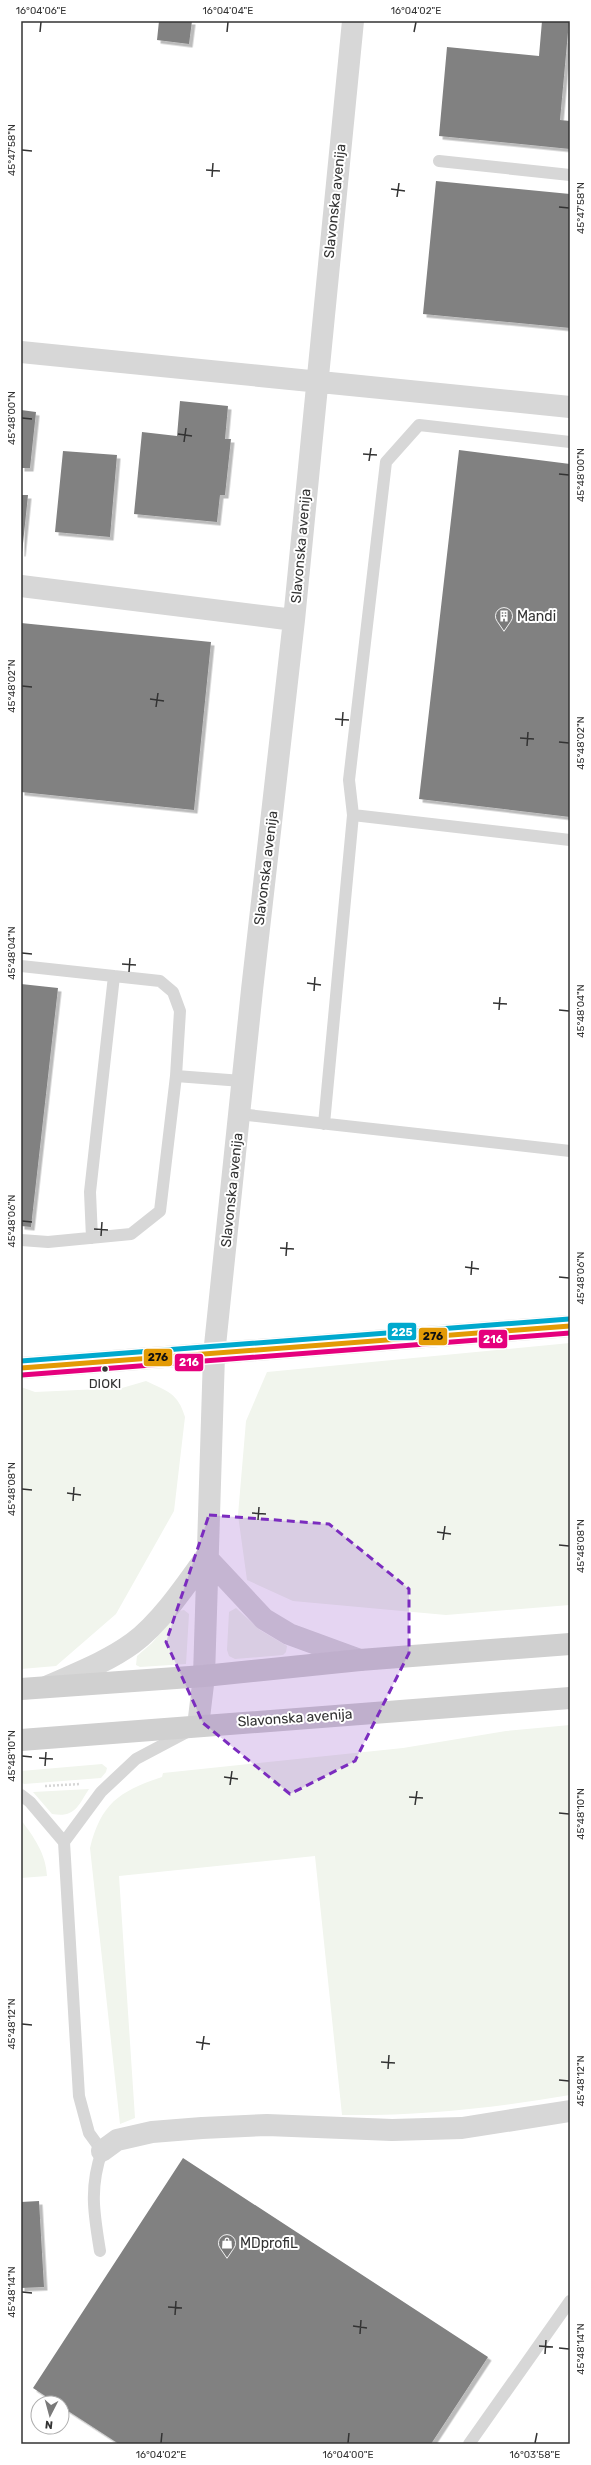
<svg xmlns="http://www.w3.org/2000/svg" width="591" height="2465" font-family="Rubik,sans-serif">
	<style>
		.grass { fill: #f1f5ed }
		.building { fill: #818181; filter: url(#shadow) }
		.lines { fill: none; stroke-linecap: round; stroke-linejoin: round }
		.path { stroke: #d6d6d6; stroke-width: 2.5; stroke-dasharray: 2 2; stroke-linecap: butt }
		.service { stroke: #d7d7d7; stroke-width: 12 }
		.minor { stroke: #d7d7d7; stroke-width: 22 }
		.tertiary { stroke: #d7d7d7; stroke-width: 22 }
		.secondary { stroke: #d0d0d0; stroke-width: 22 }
		.bus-1-casing { stroke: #fff; stroke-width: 8 }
		.bus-2-casing { stroke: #fff; stroke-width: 8 }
		.bus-3-casing { stroke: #fff; stroke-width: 8 }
		.bus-1 { stroke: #e39a05; stroke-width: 5 }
		.bus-2 { stroke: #e5007d; stroke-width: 5 }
		.bus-3 { stroke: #00a9ce; stroke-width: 5 }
		.marked { fill: #7b2cbf; fill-opacity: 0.2; stroke: #7b2cbf; stroke-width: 3; stroke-dasharray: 8 5; stroke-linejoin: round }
		.ticks { fill: none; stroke: #333; stroke-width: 1.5 }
		.bus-dot { fill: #333; stroke: #fff; stroke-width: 1.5 }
		.labels { text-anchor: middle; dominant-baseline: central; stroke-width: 4; stroke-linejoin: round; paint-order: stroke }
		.bus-label { font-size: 13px; fill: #333; stroke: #fff }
		.street-label { font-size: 14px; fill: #333; stroke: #fff }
		.poi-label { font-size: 14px; fill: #333; stroke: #fff; text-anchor: start }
		.line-badge { stroke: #fff; stroke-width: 1.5 }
		.badge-label { font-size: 11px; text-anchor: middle; font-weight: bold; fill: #fff }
		.pale-badge-label { font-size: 11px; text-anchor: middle; font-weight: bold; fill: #111 }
		.neatline { fill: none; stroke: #333; stroke-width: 1.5 }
		.ticks-label { font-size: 10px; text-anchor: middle; fill: #333 }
	</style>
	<defs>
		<filter id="shadow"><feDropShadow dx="3.5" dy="3.5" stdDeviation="0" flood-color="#0004"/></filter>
	</defs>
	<rect width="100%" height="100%" fill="#fff"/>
	<!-- grass -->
	<path class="grass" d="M 570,1343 L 570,1605 L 446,1615 L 293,1601 L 247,1580 L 238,1515 L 246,1421 L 267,1372 Z
		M 146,1381 C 167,1391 178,1393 185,1417 L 174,1511 L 116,1614 L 56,1666 L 21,1669 L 21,1387 L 35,1392 L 122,1388 Z
		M 236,1608 L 260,1630 L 287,1646 L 286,1652 L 283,1655 L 235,1659 L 229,1656 L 227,1650 L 229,1612 Z
		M 184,1610 L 189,1614 L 186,1664 L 140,1667 L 136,1665 L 137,1656 L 152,1643 L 179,1611 Z
		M 570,1725 L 570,2095 C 494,2108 419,2116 342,2115 L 315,1856 L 119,1876 L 135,2118 L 120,2124 L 90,1848 C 101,1803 120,1791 162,1777 L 163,1773 L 403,1748 L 506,1731 Z
		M 102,1764 L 107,1768 L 106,1772 L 101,1778 L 24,1784 L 21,1782 L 21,1771 Z
		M 89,1789 C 78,1806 75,1818 52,1814 L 33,1792 Z
		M 21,1820 C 34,1837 46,1854 47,1876 L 21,1878 Z"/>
	<!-- building -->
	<path class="building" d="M 159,21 L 192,21 L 189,44 L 157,40 Z
		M 542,21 L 569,21 L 560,120 L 570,121 L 570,149 L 439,136 L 447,47 L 539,56 Z
		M 436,181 L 570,194 L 570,328 L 423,314 Z
		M 180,401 L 228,406 L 225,439 L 231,439 L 225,495 L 220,495 L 217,522 L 134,514 L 142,432 L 177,436 Z
		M 21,410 L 36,412 L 30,468 L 21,468 Z
		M 459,450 L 570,464 L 570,817 L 419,799 Z
		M 63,451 L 117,455 L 110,537 L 55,532 Z
		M 21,495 L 28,495 L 22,553 L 21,553 Z
		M 21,623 L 211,642 L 194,810 L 21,792 Z
		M 21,984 L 58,988 L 31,1227 L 21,1226 Z
		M 183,2158 L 488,2357 L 431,2444 L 119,2444 L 62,2407 L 62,2403 L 56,2403 L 33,2388 Z
		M 39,2201 L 44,2287 L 21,2288 L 21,2202 Z"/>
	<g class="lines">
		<!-- path -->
		<path class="path" d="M 45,1786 L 80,1784"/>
		<!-- service -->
		<path class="service" d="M 439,161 L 570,175
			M 353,815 L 570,840
			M 21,966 L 160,981 L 173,992 L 180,1011 L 176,1076 L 242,1081
			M 239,1114 L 570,1151
			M 324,1124 L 353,815 L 349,780 L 386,462 L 419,425 L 570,442
			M 92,1238 L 90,1192 L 114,976
			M 21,1240 L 48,1242 L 131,1234 L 160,1211 L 176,1076
			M 21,1795 L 30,1802 L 64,1842 L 79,2096 L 89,2133 L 102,2151 C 89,2188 94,2214 100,2251
			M 64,1842 L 101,1792 L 136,1759 L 187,1732
			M 469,2444 L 570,2301"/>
		<!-- minor -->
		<path class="minor" d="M 21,352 L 570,407
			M 21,586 L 294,620
			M 206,1557 L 264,1619 L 289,1634 L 360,1660
			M 46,1687 C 75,1674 107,1662 133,1643 C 161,1622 186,1585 206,1557
			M 198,1726 L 204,1676 L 214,1355 L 252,990 L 294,620 L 353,21
			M 102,2151 L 117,2140 L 152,2132 L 202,2128 L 267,2125 L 392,2130 L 462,2128 L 570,2111"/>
		<!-- tertiary -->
		<path class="tertiary" d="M 21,1368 L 570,1326"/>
		<!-- secondary -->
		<path class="secondary" d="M 21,1689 L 204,1676 L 360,1660 L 570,1644
			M 21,1740 L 570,1698"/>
		<!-- bus-1 casing -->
		<g class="bus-1-casing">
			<path id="bus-1" d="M 21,1368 L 570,1326"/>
		</g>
		<!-- bus-2 casing -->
		<g class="bus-2-casing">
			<path id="bus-2" d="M 22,1375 L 570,1333"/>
		</g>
		<!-- bus-3 casing -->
		<g class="bus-3-casing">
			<path id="bus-3" d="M 21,1361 L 569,1319"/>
		</g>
		<!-- bus-1 -->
		<use href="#bus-1" class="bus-1"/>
		<!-- bus-2 -->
		<use href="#bus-2" class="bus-2"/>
		<!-- bus-3 -->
		<use href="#bus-3" class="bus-3"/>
	</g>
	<!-- marked area -->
	<path class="marked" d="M 209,1515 L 329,1524 L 409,1589 L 409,1653 L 355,1761 L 290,1794 L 203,1723 L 166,1642 Z"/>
	<!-- ticks -->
	<path class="ticks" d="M 40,32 L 41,22M 227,32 L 228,22M 414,32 L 416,22M 22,150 L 32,151M 206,170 L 220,171M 212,177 L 213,163M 391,189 L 405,191M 397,197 L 399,183M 559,207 L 569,208M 22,418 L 32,419M 178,434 L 192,436M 184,442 L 186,428M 363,454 L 377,455M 369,461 L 371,448M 559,474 L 569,475M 22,686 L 32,687M 150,699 L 164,701M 156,707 L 158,693M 335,719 L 349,720M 342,726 L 343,712M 520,738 L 534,739M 559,742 L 569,743M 527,746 L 528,732M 22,953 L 32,954M 122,964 L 136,965M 129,972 L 130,958M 307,983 L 321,985M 314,991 L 315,977M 493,1003 L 507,1004M 499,1010 L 500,997M 559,1010 L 569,1011M 22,1221 L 32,1222M 94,1229 L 108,1230M 101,1236 L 102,1222M 280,1248 L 294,1249M 286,1256 L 287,1242M 465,1267 L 479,1269M 471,1275 L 472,1261M 559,1277 L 569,1278M 22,1489 L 32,1490M 67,1493 L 81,1495M 73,1501 L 74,1487M 252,1513 L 266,1514M 258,1520 L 259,1507M 437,1532 L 451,1534M 443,1540 L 445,1526M 559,1545 L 569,1546M 22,1756 L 32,1757M 39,1758 L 53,1759M 45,1766 L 46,1752M 224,1777 L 238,1779M 230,1785 L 232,1771M 409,1797 L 423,1798M 415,1805 L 417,1791M 559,1813 L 569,1814M 22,2024 L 32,2025M 196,2042 L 210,2044M 202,2050 L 204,2036M 381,2062 L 395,2063M 388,2069 L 389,2055M 559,2080 L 569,2081M 22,2292 L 32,2293M 168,2307 L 182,2308M 175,2315 L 176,2301M 353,2326 L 367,2328M 360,2334 L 361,2320M 539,2346 L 553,2347M 559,2348 L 569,2349M 545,2354 L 546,2340M 161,2443 L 162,2433M 348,2443 L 349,2433M 535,2443 L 537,2433"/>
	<!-- icons -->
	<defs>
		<g id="building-pin" transform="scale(0.9)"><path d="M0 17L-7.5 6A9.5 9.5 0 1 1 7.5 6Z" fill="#7a7a7a" stroke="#fff"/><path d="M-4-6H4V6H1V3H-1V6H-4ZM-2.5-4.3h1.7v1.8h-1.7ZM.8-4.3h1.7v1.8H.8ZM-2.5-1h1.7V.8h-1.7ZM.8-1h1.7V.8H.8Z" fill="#fff"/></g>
		<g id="shop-pin" transform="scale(0.9)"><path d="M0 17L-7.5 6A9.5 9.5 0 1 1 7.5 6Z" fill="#7a7a7a" stroke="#fff"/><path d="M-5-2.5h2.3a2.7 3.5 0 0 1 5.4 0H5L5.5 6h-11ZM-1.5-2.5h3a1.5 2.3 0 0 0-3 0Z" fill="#fff"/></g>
	</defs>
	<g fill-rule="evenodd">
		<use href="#building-pin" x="504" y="616"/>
		<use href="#shop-pin" x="227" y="2243"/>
	</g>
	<!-- markers -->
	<circle class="bus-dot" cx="105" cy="1369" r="3.5"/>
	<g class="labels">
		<!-- bus labels -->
		<g class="bus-label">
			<text x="105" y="1383">DIOKI</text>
		</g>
		<!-- street labels -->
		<g class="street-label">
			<text transform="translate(335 201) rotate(-84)">Slavonska avenija</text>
			<text transform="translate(301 546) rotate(-85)">Slavonska avenija</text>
			<text transform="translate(266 868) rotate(-83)">Slavonska avenija</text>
			<text transform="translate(232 1190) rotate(-84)">Slavonska avenija</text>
			<text transform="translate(295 1718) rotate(-4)">Slavonska avenija</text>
		</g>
		<!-- poi labels -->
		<g class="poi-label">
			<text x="517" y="616">Mandi</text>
			<text x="240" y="2243">MDprofiL</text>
		</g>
	</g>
	<g class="line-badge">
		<rect x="387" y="1322" width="30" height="19" rx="4" fill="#00a9ce"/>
		<rect x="418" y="1327" width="30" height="19" rx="4" fill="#e39a05"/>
		<rect x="478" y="1329" width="30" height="20" rx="4" fill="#e5007d"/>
		<rect x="143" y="1348" width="30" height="19" rx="4" fill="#e39a05"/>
		<rect x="174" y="1353" width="30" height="19" rx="4" fill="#e5007d"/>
	</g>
	<g class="badge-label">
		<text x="402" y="1336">225</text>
		<text x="493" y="1343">216</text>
		<text x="189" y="1366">216</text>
	</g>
	<g class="pale-badge-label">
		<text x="433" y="1340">276</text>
		<text x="158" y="1361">276</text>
	</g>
	<!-- border -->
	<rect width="591" height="2465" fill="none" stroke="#ffffff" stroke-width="44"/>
	<!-- north arrow -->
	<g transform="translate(50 2415) rotate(186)"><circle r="19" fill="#ffffff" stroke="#adadad"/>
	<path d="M0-3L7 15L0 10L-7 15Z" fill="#7a7a7a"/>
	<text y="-6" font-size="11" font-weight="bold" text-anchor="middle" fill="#333333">N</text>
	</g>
	<rect x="22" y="22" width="547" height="2421" class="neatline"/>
	<g class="ticks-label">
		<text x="41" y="14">16°04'06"E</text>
		<text x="228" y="14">16°04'04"E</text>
		<text x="416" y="14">16°04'02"E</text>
		<text transform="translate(11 150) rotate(-90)" y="4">45°47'58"N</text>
		<text transform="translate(580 208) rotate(-90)" y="4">45°47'58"N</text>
		<text transform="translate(11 418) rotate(-90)" y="4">45°48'00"N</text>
		<text transform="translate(580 475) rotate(-90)" y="4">45°48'00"N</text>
		<text transform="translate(11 686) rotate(-90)" y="4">45°48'02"N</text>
		<text transform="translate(580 743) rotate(-90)" y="4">45°48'02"N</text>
		<text transform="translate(11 953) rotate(-90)" y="4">45°48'04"N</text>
		<text transform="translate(580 1011) rotate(-90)" y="4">45°48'04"N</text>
		<text transform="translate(11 1221) rotate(-90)" y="4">45°48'06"N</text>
		<text transform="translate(580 1278) rotate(-90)" y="4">45°48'06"N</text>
		<text transform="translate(11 1489) rotate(-90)" y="4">45°48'08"N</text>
		<text transform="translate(580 1546) rotate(-90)" y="4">45°48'08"N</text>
		<text transform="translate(11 1756) rotate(-90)" y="4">45°48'10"N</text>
		<text transform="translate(580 1814) rotate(-90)" y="4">45°48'10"N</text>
		<text transform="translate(11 2024) rotate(-90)" y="4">45°48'12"N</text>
		<text transform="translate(580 2081) rotate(-90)" y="4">45°48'12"N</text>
		<text transform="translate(11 2292) rotate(-90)" y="4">45°48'14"N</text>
		<text transform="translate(580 2349) rotate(-90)" y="4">45°48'14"N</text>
		<text x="161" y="2458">16°04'02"E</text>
		<text x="348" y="2458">16°04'00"E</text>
		<text x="535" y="2458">16°03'58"E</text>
	</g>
</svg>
